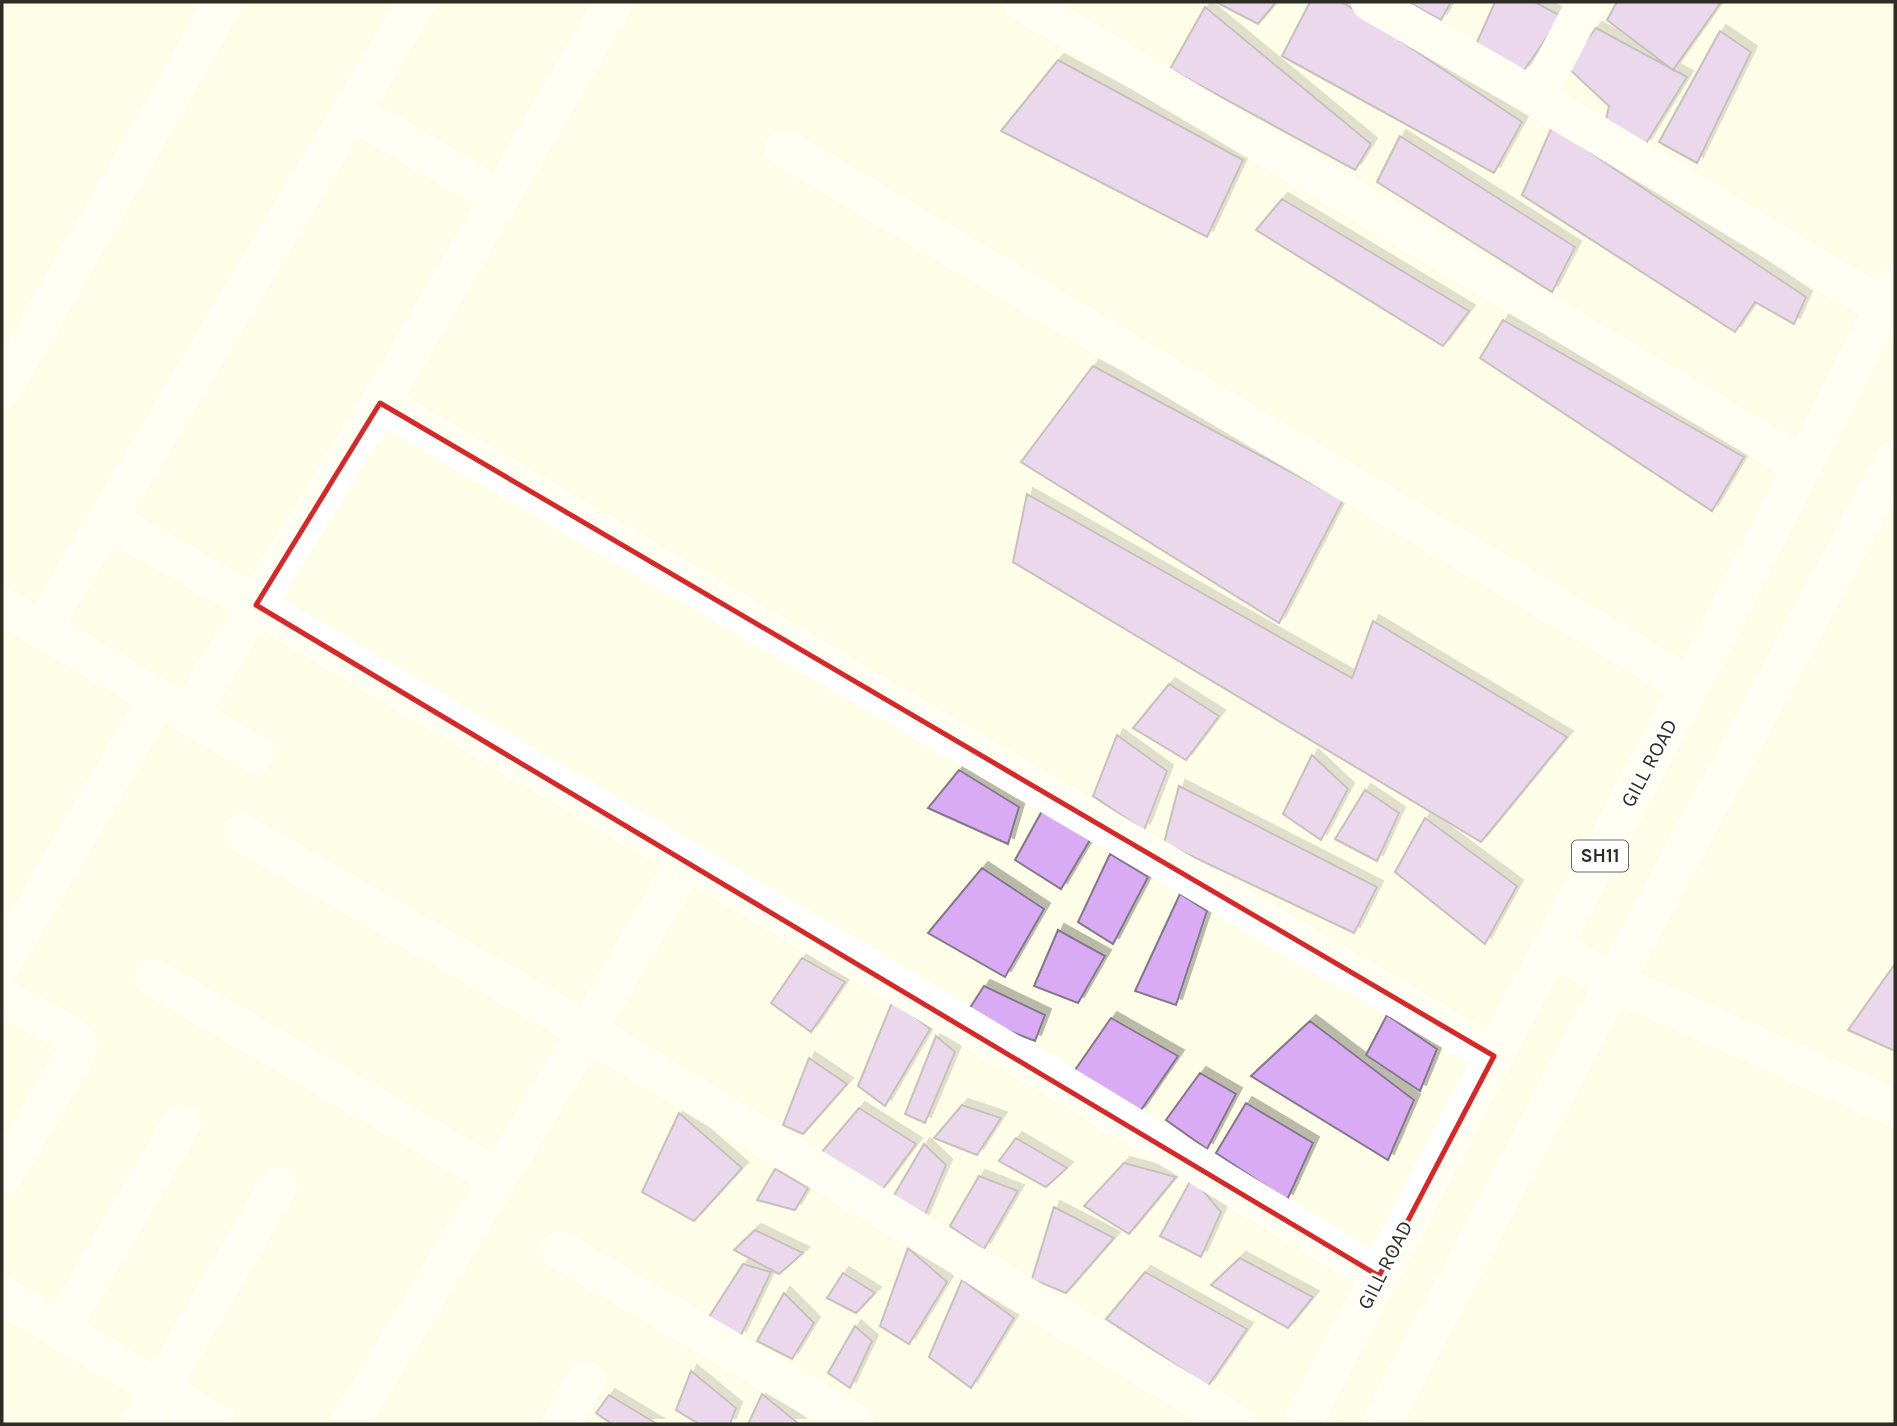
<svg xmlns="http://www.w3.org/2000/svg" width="1897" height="1426" font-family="Karla,sans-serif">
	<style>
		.building { fill: #d8abf4; stroke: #83788a; stroke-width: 2; filter: url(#shadow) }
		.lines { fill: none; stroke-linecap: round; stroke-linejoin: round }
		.minor { stroke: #fff; stroke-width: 38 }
		.major { stroke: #fff; stroke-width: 38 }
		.marked { fill: none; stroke: #d62828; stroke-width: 5; stroke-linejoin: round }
		.labels { text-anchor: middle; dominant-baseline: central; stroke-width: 6; stroke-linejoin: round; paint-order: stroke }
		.shield { fill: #fff; stroke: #6c6c66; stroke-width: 2 }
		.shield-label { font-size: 19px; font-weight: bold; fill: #2d2d25 }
		.street-label { font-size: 21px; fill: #2d2d25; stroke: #fff }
	</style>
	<defs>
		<filter id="shadow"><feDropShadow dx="6" dy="-6" stdDeviation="0" flood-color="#0004"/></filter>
	</defs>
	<rect width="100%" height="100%" fill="#fefde7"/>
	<!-- building -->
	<path class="building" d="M 1216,2 L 1276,2 L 1258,24 Z
		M 1310,2 L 1342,2 L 1522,122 L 1494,173 L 1282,56 Z
		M 1409,2 L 1451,2 L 1441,20 Z
		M 1495,2 L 1535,2 L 1561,16 L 1523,72 L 1474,49 Z
		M 1617,2 L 1721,2 L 1673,70 L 1607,20 Z
		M 1205,7 L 1371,144 L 1355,170 L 1170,69 Z
		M 1596,28 L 1687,77 L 1645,145 L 1605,124 L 1609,106 L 1567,67 Z
		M 1720,31 L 1751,52 L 1697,163 L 1659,142 Z
		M 1058,60 L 1243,160 L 1207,237 L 1001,131 Z
		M 1552,127 L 1806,297 L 1794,324 L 1755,302 L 1735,332 L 1522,195 Z
		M 1400,136 L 1575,247 L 1552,292 L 1377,182 Z
		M 1282,199 L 1469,311 L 1443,346 L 1256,230 Z
		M 1503,320 L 1744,457 L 1712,511 L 1480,358 Z
		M 1093,366 L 1343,500 L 1279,623 L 1021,462 Z
		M 1027,494 L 1352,678 L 1373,621 L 1567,737 L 1481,842 L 1013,562 Z
		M 1169,684 L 1219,716 L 1186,760 L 1133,728 Z
		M 1117,735 L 1167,771 L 1144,830 L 1093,796 Z
		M 1312,755 L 1348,789 L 1321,840 L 1283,814 Z
		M 959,770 L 1019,807 L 1008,844 L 928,808 Z
		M 1179,786 L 1377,887 L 1354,933 L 1164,843 Z
		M 1365,790 L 1399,813 L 1377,861 L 1335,839 Z
		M 1042,811 L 1090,840 L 1061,889 L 1015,860 Z
		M 1425,818 L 1517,886 L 1485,944 L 1395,872 Z
		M 1110,854 L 1148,877 L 1113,944 L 1078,922 Z
		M 982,868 L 1044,909 L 1005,977 L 928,933 Z
		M 1180,894 L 1207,911 L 1176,1005 L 1135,991 Z
		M 1058,930 L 1105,956 L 1078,1003 L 1034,986 Z
		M 802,958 L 845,982 L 811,1032 L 771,1003 Z
		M 1895,964 L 1895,1051 L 1848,1030 Z
		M 984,986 L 1045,1015 L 1035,1041 L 966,1014 Z
		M 893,1000 L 930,1029 L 885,1106 L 858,1086 Z
		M 1387,1015 L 1437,1049 L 1420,1091 L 1366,1055 Z
		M 1111,1018 L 1178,1056 L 1139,1113 L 1073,1073 Z
		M 1310,1021 L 1414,1100 L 1388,1160 L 1251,1076 Z
		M 936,1036 L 955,1052 L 925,1123 L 905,1114 Z
		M 809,1058 L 847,1084 L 803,1134 L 783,1125 Z
		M 1200,1073 L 1236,1094 L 1207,1149 L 1166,1120 Z
		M 1246,1103 L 1313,1143 L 1287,1200 L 1216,1153 Z
		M 962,1105 L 1001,1118 L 977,1155 L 934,1138 Z
		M 859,1108 L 916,1144 L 882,1190 L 821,1153 Z
		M 679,1113 L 742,1168 L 694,1221 L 642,1192 Z
		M 1016,1138 L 1067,1168 L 1046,1187 L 999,1161 Z
		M 924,1144 L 946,1165 L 922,1222 L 893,1197 Z
		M 1124,1163 L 1176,1177 L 1129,1234 L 1084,1206 Z
		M 775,1169 L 808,1188 L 795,1210 L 757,1200 Z
		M 979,1176 L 1018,1191 L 984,1249 L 950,1226 Z
		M 1192,1178 L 1221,1212 L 1201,1257 L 1160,1236 Z
		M 1054,1207 L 1114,1238 L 1066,1293 L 1032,1279 Z
		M 755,1230 L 803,1253 L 779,1274 L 734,1250 Z
		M 908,1248 L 947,1282 L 909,1344 L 880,1326 Z
		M 1240,1258 L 1313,1297 L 1288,1328 L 1211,1285 Z
		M 743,1264 L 771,1272 L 740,1337 L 709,1317 Z
		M 1145,1272 L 1247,1329 L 1208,1386 L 1106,1319 Z
		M 843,1273 L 875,1293 L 856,1313 L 827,1298 Z
		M 962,1280 L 1014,1318 L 971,1388 L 929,1357 Z
		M 784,1293 L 814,1323 L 792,1359 L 757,1341 Z
		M 855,1326 L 872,1341 L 850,1388 L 828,1373 Z
		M 691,1371 L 736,1408 L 730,1424 L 699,1424 L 676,1410 Z
		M 762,1394 L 799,1424 L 748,1424 Z
		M 609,1395 L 657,1424 L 612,1424 L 596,1413 Z"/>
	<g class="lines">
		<!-- minor -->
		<path class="minor" d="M 1022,2 L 1803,466
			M 1370,2 L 1536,98 L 1884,308
			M 1536,98 L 1586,2
			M 352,111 L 500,198
			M 784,148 L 1690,686
			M 2,390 L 224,2
			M 380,403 L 1494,1056
			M 108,520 L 256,605 L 1055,1079 L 1379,1276
			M 2,606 L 255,754
			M 41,630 L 417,2
			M 188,715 L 380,403 L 614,2
			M 242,833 L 587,1031 L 1237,1424
			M 1551,947 L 1614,982 L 1895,1108
			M 2,963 L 158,698
			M 154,978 L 498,1178
			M 2,997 L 72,1036 L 78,1042 L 76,1054 L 3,1176
			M 560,1250 L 856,1424
			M 2,1295 L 218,1424
			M 60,1330 L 182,1123
			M 139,1424 L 278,1186
			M 349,1424 L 587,1031 L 686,861
			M 561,1424 L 586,1380"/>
		<!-- major -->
		<path class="major" d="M 1302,1424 L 1494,1056 L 1690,686 L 1895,286
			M 1381,1424 L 1614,982 L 1895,459"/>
	</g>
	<!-- marked area -->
	<path d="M0 0H1897V1426H0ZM 380,403 L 1494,1056 L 1379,1276 L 256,605 Z" fill="#fefde7" fill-opacity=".55" fill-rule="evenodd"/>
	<path class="marked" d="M 380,403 L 1494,1056 L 1379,1276 L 256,605 Z"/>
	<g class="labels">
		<!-- shield labels -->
		<rect class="shield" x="1572" y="840.5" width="56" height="31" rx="5"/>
		<g class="shield-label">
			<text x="1600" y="856">SH11</text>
		</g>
		<!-- street labels -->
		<g class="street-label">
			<text transform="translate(1649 763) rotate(-62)">GILL ROAD</text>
			<text transform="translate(1385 1265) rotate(-63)">GILL ROAD</text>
		</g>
	</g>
	<!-- border -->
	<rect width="1897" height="1426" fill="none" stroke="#2d2d25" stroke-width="7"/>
</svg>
